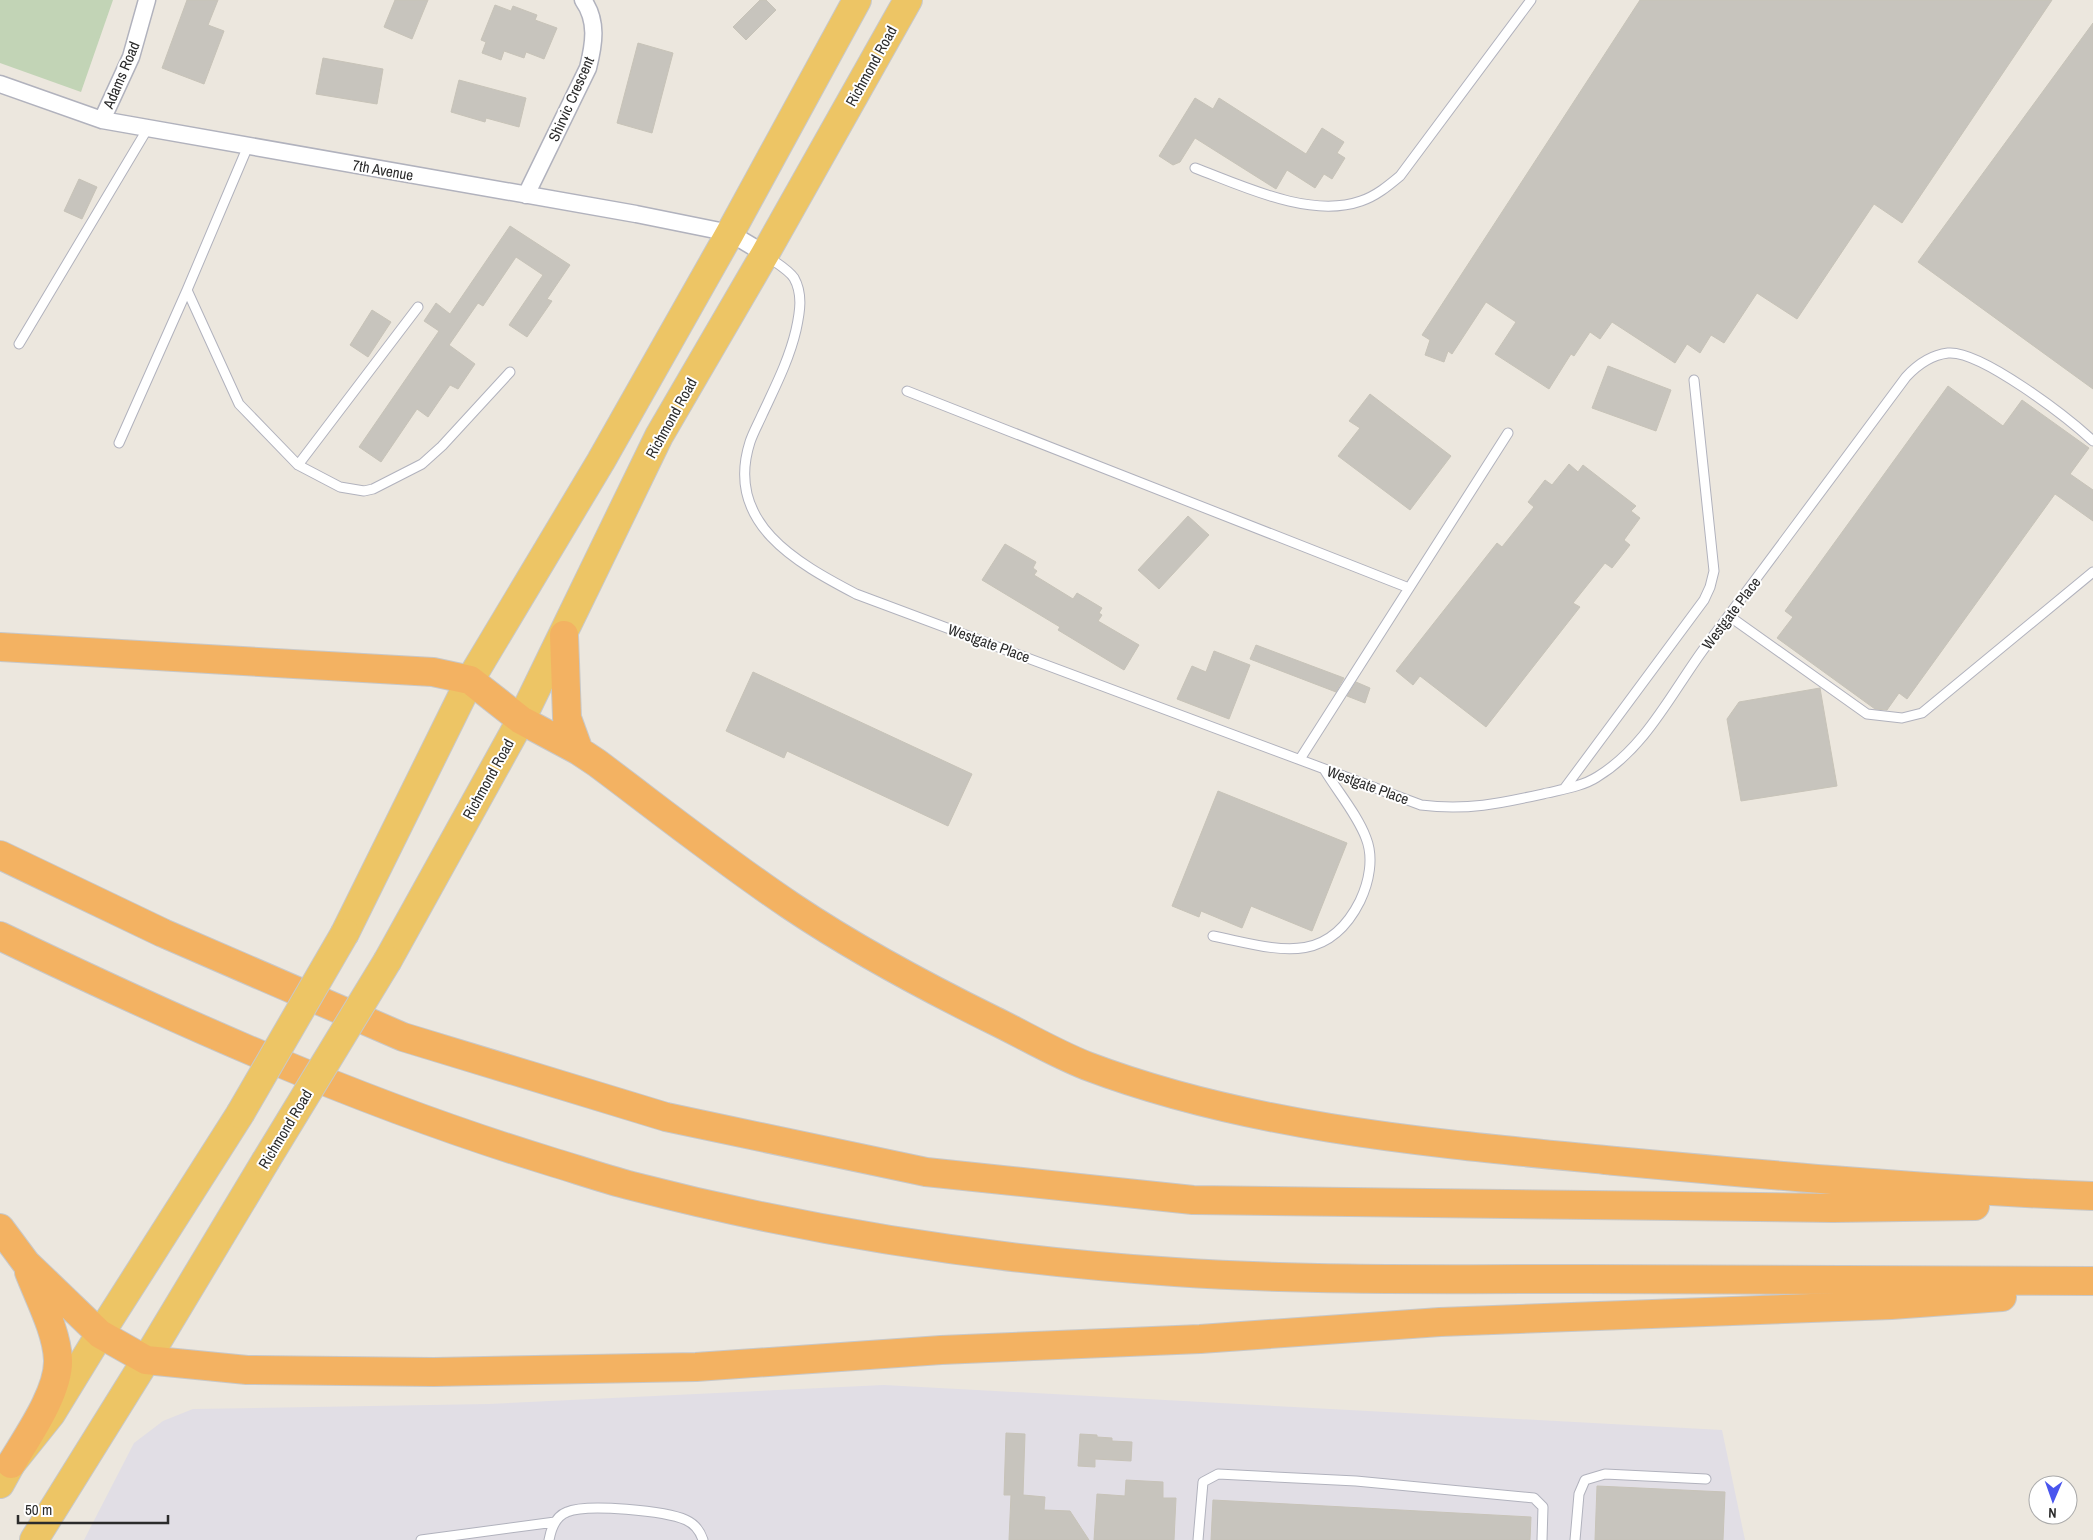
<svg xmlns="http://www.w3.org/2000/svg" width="2093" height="1540" font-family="'Archivo Narrow',sans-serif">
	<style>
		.industrial { fill: #e1dee5 }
		.cemetery { fill: #c2d4b6 }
		.building { fill: #c7c4bd; stroke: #c7c3b8 }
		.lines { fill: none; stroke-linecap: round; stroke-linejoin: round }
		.service-casing { stroke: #b1b2bd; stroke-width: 11 }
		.minor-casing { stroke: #b1b2bd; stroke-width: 19 }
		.trunk-casing { stroke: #c8c8c8; stroke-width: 30 }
		.motorway-casing { stroke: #c8c8c8; stroke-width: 30 }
		.service { stroke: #fff; stroke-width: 9 }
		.minor { stroke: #fff; stroke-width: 16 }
		.trunk { stroke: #edc565; stroke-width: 28 }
		.motorway { stroke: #f3b262; stroke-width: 28 }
		.trunk-bridge-casing { stroke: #c8c8c8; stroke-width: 30; stroke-linecap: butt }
		.trunk-bridge { stroke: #edc565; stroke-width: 28 }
		.labels { text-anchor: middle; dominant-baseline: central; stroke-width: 4; stroke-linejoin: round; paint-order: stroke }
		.street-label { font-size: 15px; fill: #2b2b2b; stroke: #fff }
	</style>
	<rect width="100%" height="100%" fill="#ece7de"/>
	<!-- industrial -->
	<path class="industrial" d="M 884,1385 L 1722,1430 L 1745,1540 L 84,1540 L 134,1443 L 163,1421 L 193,1409 L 489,1404 Z"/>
	<!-- cemetery -->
	<path class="cemetery" d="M 0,0 L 113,0 L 81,92 L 0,63 Z"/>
	<!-- building -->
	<path class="building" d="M 187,0 L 218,0 L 208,25 L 224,31 L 204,84 L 162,68 Z
		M 395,0 L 428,0 L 412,39 L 384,27 Z
		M 760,0 L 766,0 L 776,10 L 746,40 L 733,27 Z
		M 1640,0 L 2052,0 L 1902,223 L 1874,204 L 1797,319 L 1757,293 L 1724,343 L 1711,335 L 1700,353 L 1687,344 L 1675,363 L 1612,322 L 1600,339 L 1590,332 L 1574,356 L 1571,354 L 1549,389 L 1495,354 L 1516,322 L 1486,302 L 1452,354 L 1448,351 L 1444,362 L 1425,355 L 1430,340 L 1422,335 Z
		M 495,5 L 511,11 L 513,6 L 537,15 L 535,20 L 557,28 L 544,59 L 526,52 L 524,58 L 504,51 L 501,60 L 482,53 L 486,42 L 481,40 Z
		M 2093,23 L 2093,389 L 1918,262 Z
		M 638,43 L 673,53 L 652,133 L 617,123 Z
		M 323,58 L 383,69 L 377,104 L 316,94 Z
		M 459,80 L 526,98 L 519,127 L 486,118 L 485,122 L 451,112 Z
		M 1195,98 L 1213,109 L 1219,98 L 1306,154 L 1322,128 L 1344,142 L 1337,153 L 1345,158 L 1332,179 L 1324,174 L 1315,188 L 1287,170 L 1276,189 L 1195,138 L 1180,162 L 1173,165 L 1159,156 Z
		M 79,179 L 97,187 L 82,219 L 64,211 Z
		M 510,226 L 570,265 L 547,299 L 552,301 L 527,337 L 509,325 L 543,275 L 516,257 L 483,306 L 478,303 L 449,345 L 475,364 L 458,389 L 450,385 L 428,417 L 417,409 L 381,462 L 359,447 L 439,331 L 424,321 L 436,303 L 450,314 Z
		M 372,310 L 391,322 L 368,357 L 350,345 Z
		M 1608,366 L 1671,390 L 1656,431 L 1592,408 Z
		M 1948,386 L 2003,426 L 2022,400 L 2089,448 L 2070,474 L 2093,490 L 2093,521 L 2055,494 L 1907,699 L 1899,693 L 1887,710 L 1875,709 L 1777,638 L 1793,617 L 1785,611 Z
		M 1370,394 L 1451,456 L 1410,510 L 1338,456 L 1360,428 L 1349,421 Z
		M 1569,464 L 1578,472 L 1583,465 L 1636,506 L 1631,511 L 1640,518 L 1624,540 L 1630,545 L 1612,568 L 1605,563 L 1573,603 L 1580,607 L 1486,727 L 1420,676 L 1413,685 L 1396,671 L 1497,543 L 1502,547 L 1534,507 L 1528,502 L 1545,480 L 1552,485 Z
		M 1188,516 L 1209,535 L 1159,589 L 1138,570 Z
		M 1005,544 L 1036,562 L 1033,568 L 1037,571 L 1034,575 L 1073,599 L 1077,593 L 1102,608 L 1099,613 L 1102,615 L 1098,621 L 1139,645 L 1124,670 L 1058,630 L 1060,627 L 982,580 Z
		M 1256,645 L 1344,678 L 1336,692 L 1250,659 Z
		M 1214,651 L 1250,665 L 1229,719 L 1177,699 L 1192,666 L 1206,672 Z
		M 753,672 L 972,774 L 948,826 L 787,751 L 784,758 L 726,731 Z
		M 1356,682 L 1370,688 L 1365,703 L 1347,696 Z
		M 1820,688 L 1837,786 L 1741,801 L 1727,719 L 1739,702 Z
		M 1218,791 L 1347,843 L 1312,931 L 1251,906 L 1242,928 L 1201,911 L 1199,917 L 1172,906 Z
		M 1006,1433 L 1025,1434 L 1023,1495 L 1045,1497 L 1044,1510 L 1070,1511 L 1089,1540 L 1009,1540 L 1011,1495 L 1004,1495 Z
		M 1080,1434 L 1097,1435 L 1097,1437 L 1112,1438 L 1112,1441 L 1132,1442 L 1131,1461 L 1095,1459 L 1095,1467 L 1078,1466 Z
		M 1126,1480 L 1163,1482 L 1163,1498 L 1176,1498 L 1174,1540 L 1094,1540 L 1097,1494 L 1125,1496 Z
		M 1597,1486 L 1725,1492 L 1723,1540 L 1595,1540 Z
		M 1213,1500 L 1531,1517 L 1530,1540 L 1211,1540 Z"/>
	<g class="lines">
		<!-- service casing -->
		<g class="service-casing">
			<path id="service" d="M 1195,168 C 1243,186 1310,219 1361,201 C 1376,196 1388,186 1400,176 L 1531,0
				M 767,256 C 775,262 789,270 794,278 C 803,294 800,312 796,330 C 789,360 775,387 762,415 C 758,424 753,433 750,442 C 724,523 797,563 856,594 L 1421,805 C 1468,811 1502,803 1547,793 C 1564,789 1583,786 1597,777 C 1645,748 1671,694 1703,650 C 1771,559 1838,468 1906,377 C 1917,365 1931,355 1948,353 C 1981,350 2068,418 2093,441
				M 187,290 L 239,404 L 298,465 L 340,487 L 364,491 L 373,489 L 422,464 L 442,446 L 510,372
				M 19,344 L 148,128
				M 907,391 L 1409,588
				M 119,443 L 187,290 L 248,146
				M 298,465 L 418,307
				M 1729,616 L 1867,714 L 1902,718 L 1922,713 L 2093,572
				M 1300,759 L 1508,433
				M 1564,789 L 1704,600 L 1710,587 L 1714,571 L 1694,380
				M 1213,936 C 1274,948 1326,969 1360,901 C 1369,882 1374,858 1366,838 C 1357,814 1337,791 1324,769
				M 421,1540 L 555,1522
				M 549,1540 C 551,1529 556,1516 567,1512 C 587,1503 666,1511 686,1520 C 695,1524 700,1531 703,1540
				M 1198,1540 L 1203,1482 L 1218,1474 L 1356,1481 L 1534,1498 L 1543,1507 L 1542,1540
				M 1575,1540 L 1579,1494 L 1585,1480 L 1605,1474 L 1706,1479"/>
		</g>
		<!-- minor casing -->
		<g class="minor-casing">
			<path id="minor" d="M 0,84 L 102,120 L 636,214 L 730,233 L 765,254
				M 102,120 L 131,57 L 147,0
				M 526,195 L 588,68 C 594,44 598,21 583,0"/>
		</g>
		<!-- trunk casing -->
		<g class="trunk-casing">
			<path id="trunk" d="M 345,933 L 470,680 L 601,461 L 730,233 L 857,0
				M 388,960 L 521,720 L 659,436 L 765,254 L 908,0
				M 0,1484 L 11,1464 L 51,1414 L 100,1334 L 240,1114
				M 34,1540 L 146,1360 L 265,1162"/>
		</g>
		<!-- motorway casing -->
		<g class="motorway-casing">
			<path id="motorway" d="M 564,635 L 567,718 L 579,751
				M 0,647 L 433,672 L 470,680 L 521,720 L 579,751 L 597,763 C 661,811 724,861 791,906 C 855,949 924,986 993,1020 C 1024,1035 1054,1053 1087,1066 C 1251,1128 1431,1143 1605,1160 C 1768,1175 1930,1190 2093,1196
				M 0,855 L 163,933 L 403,1037 L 666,1117 L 926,1172 L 1193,1200 L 1833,1208 L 1975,1206
				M 0,936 C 179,1022 359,1103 549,1161 C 576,1169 604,1179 632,1186 C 809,1232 992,1260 1175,1272 C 1311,1281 1449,1279 1585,1279 C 1755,1280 1924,1280 2093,1281
				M 0,1228 L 26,1263 L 100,1334 L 146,1360 L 247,1370 L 434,1372 L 696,1367 L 941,1350 L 1200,1339 L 1440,1322 L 1891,1305 L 2002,1297
				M 11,1464 C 27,1437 59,1392 58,1360 C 57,1332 39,1298 29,1272"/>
		</g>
		<!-- service -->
		<use href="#service" class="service"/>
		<!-- minor -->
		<use href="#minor" class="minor"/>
		<!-- trunk -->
		<use href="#trunk" class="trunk"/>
		<!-- motorway -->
		<use href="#motorway" class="motorway"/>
		<!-- trunk-bridge casing -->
		<g class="trunk-bridge-casing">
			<path id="trunk-bridge" d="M 240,1114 L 345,933
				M 265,1162 L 388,960"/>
		</g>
		<!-- trunk-bridge -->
		<use href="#trunk-bridge" class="trunk-bridge"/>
	</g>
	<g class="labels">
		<!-- street labels -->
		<g class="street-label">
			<text transform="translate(871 66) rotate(-61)">Richmond Road</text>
			<text transform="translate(121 75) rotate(-67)">Adams Road</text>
			<text transform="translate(571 99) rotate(-66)">Shirvic Crescent</text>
			<text transform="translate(383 170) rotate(10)">7th Avenue</text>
			<text transform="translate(671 418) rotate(-61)">Richmond Road</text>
			<text transform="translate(1731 613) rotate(-53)">Westgate Place</text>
			<text transform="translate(989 643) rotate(20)">Westgate Place</text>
			<text transform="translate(488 779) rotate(-61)">Richmond Road</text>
			<text transform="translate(1368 785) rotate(20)">Westgate Place</text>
			<text transform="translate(285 1129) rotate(-59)">Richmond Road</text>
		</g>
	</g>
	<!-- north arrow -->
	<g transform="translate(2053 1500) rotate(182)"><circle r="24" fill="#ffffff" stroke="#aaaaaa"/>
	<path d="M0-4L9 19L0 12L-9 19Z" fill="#4955ee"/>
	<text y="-8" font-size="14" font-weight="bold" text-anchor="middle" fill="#2b2b2b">N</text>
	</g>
	<!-- scale -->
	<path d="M18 1515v8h150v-8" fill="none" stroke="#2b2b2b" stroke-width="2.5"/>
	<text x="25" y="1515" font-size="15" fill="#2b2b2b" stroke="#ffffff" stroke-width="4" paint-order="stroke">50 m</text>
</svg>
